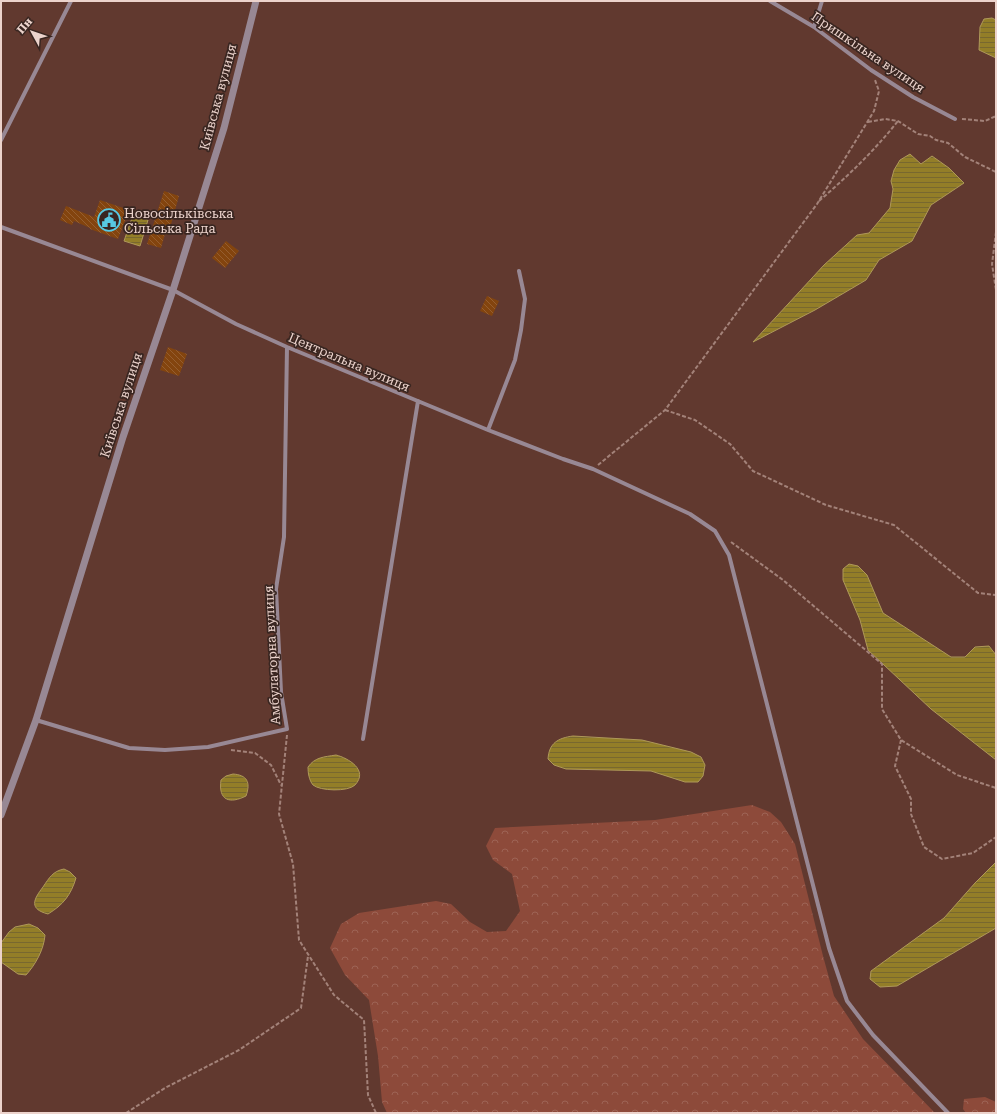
<svg xmlns="http://www.w3.org/2000/svg" width="997" height="1114" font-family="'Roboto Serif',serif">
	<style>
		.forest { fill: url(#forest-crowns) }
		.water { fill: url(#water-rules); stroke: #ae9859 }
		.building { fill: url(#building-back-hatch) }
		.lines { fill: none; stroke-linecap: round; stroke-linejoin: round }
		.path { stroke: #a38279; stroke-width: 2; stroke-dasharray: 4 2; stroke-linecap: butt }
		.minor { stroke: #988894; stroke-width: 4 }
		.tertiary { stroke: #988894; stroke-width: 7 }
		.labels { text-anchor: middle; dominant-baseline: central; stroke-width: 3.5; stroke-linejoin: round; paint-order: stroke }
		.street-label { font-size: 13px; fill: #ecd3cc; stroke: #392621 }
		.poi-label { font-size: 13px; fill: #ecd3cc; stroke: #392621; text-anchor: start }
	</style>
	<defs>
		<pattern id="forest-crowns" width="20" height="18" patternUnits="userSpaceOnUse"><rect width="20" height="18" fill="#8d4a3a"/><path d="M2 6a3 3 0 1 1 6 0M12 15a3 3 0 1 1 6 0" fill="none" stroke="#9d6355"/></pattern>
		<pattern id="water-rules" width="6" height="5" patternUnits="userSpaceOnUse"><rect width="6" height="5" fill="#937e28"/><path d="M0 2.5h6" fill="none" stroke="#78682f"/></pattern>
		<pattern id="building-back-hatch" width="6" height="6" patternUnits="userSpaceOnUse"><rect width="6" height="6" fill="#83440e"/><path d="M-1 5l2 2M0 0l6 6M5-1l2 2" fill="none" stroke="#955e30"/></pattern>
	</defs>
	<rect width="100%" height="100%" fill="#61392f"/>
	<!-- forest -->
	<path class="forest" d="M 752,805 L 770,812 L 781,822 L 795,844 L 823,956 L 834,996 L 863,1039 L 935,1113 L 387,1113 L 382,1102 L 378,1056 L 369,1000 L 345,975 L 330,948 L 341,924 L 359,913 L 436,901 L 451,904 L 470,922 L 487,932 L 506,931 L 520,911 L 512,874 L 493,860 L 486,846 L 495,828 L 655,820 Z
		M 985,1097 L 996,1102 L 996,1113 L 966,1113 L 963,1109 L 964,1099 Z"/>
	<!-- water -->
	<path class="water" d="M 992,18 L 996,20 L 996,58 L 979,50 L 980,27 L 984,19 Z
		M 910,154 L 921,164 L 932,156 L 949,168 L 964,183 L 931,205 L 912,241 L 879,260 L 866,280 L 815,310 L 753,342 L 824,265 L 857,235 L 869,233 L 890,208 L 893,189 L 891,181 L 894,170 L 900,160 Z
		M 133,215 L 148,220 L 140,246 L 124,241 Z
		M 849,564 L 858,566 L 867,575 L 883,613 L 951,657 L 965,657 L 975,647 L 989,646 L 996,655 L 996,760 L 931,709 L 868,650 L 860,620 L 843,580 L 843,569 Z
		M 573,736 L 642,740 L 691,752 L 701,757 L 705,765 L 703,776 L 698,782 L 685,782 L 651,771 L 566,769 L 554,765 L 548,759 C 549,743 558,738 573,736 Z
		M 336,755 C 348,758 369,770 355,785 C 348,792 320,791 313,785 C 309,780 308,773 308,767 C 315,757 324,757 336,755 Z
		M 233,774 C 247,775 251,782 246,796 C 230,804 218,801 221,780 L 226,776 Z
		M 996,862 L 996,928 L 897,986 L 880,987 L 870,979 L 871,971 L 944,918 L 975,883 Z
		M 64,869 L 70,872 L 76,878 C 71,895 63,905 48,914 C 29,909 33,900 43,887 C 49,878 53,871 64,869 Z
		M 29,924 L 38,928 L 45,935 C 44,949 36,964 26,975 L 18,974 L 1,962 L 1,943 L 9,932 L 15,927 Z"/>
	<!-- building -->
	<path class="building" d="M 164,191 L 179,196 L 168,235 L 165,234 L 161,248 L 147,244 Z
		M 100,200 L 129,210 L 118,239 L 90,229 L 90,228 L 74,221 L 72,225 L 60,220 L 66,206 L 94,217 Z
		M 226,241 L 239,251 L 225,268 L 212,258 Z
		M 487,296 L 499,301 L 492,316 L 480,311 Z
		M 168,347 L 187,354 L 179,376 L 160,370 Z"/>
	<g class="lines">
		<!-- path -->
		<path class="path" d="M 962,119 L 985,121 L 996,116
			M 868,122 L 885,119 L 898,121 L 918,134 L 930,136 L 936,140 L 948,143 L 965,157 L 996,172
			M 819,201 C 848,176 874,151 898,121
			M 996,232 L 992,264 L 996,290
			M 665,410 L 695,420 L 730,444 L 753,471 L 826,505 L 894,525 L 978,593 L 996,595
			M 598,465 L 665,410 L 817,204 L 874,111 L 879,91 L 875,80
			M 731,542 L 783,580 L 882,664 L 882,709 L 901,740 L 957,775 L 996,788
			M 287,735 L 279,814 L 293,864 L 299,940 L 334,995 L 364,1020 L 368,1095 L 376,1113
			M 901,740 L 895,766 L 911,799 L 911,814 L 924,847 L 942,859 L 973,853 L 996,837
			M 231,750 L 255,753 L 271,765 L 281,785
			M 126,1113 L 165,1088 L 239,1050 L 301,1008 L 308,956"/>
		<!-- minor -->
		<path class="minor" d="M 770,1 L 814,27 L 871,70 L 913,97 L 955,119
			M 814,27 L 822,1
			M 1,140 L 71,1
			M 1,227 L 173,290 L 236,324 L 287,347 L 488,430 L 563,459 L 593,469 L 690,514 L 715,531 L 729,555 L 829,948 L 847,1001 L 873,1035 L 948,1113
			M 488,430 L 515,360 L 521,330 L 525,299 L 519,271
			M 36,720 L 129,748 L 165,750 L 208,747 L 287,729 L 281,692 L 276,589 L 284,537 L 287,347
			M 363,739 L 418,401"/>
		<!-- tertiary -->
		<path class="tertiary" d="M 1,815 L 36,720 L 123,437 L 173,290 L 224,128 L 256,1"/>
	</g>
	<!-- icons -->
	<defs>
		<g id="civic-ring" transform="scale(1.15)"><circle r="9.5" fill="#392621" stroke="#57c9e2" stroke-width="1.5"/><path d="M-.6-6.5H3V-4.5H.6V-3L4-1V1h2V6H-6V1h2V-1L-.6-3ZM-1.2 2.5V6h2.4V2.5Z" fill="#57c9e2"/></g>
	</defs>
	<g fill-rule="evenodd">
		<use href="#civic-ring" x="109" y="220"/>
	</g>
	<g class="labels">
		<!-- street labels -->
		<g class="street-label">
			<text transform="translate(868 52) rotate(34)">Пришкільна вулиця</text>
			<text transform="translate(218 97) rotate(-75)">Київська вулиця</text>
			<text transform="translate(349 362) rotate(23)">Центральна вулиця</text>
			<text transform="translate(121 405) rotate(-72)">Київська вулиця</text>
			<text transform="translate(272 655) rotate(-93)">Амбулаторна вулиця</text>
		</g>
		<!-- poi labels -->
		<g class="poi-label">
			<text x="124" y="213">Новосільківська<tspan x="124" dy="15">Сільська Рада</tspan></text>
		</g>
	</g>
	<!-- border -->
	<rect width="997" height="1114" fill="none" stroke="#ecd3cc" stroke-width="4"/>
	<!-- north arrow -->
	<g transform="translate(32 32) rotate(310)" stroke="#392621" stroke-width="3" paint-order="stroke">
	<path d="M0-3L7 15L0 10L-7 15Z" fill="#ecd3cc"/>
	<text y="-6" font-size="11" font-weight="bold" text-anchor="middle" fill="#ecd3cc">Пн</text>
	</g>
</svg>
